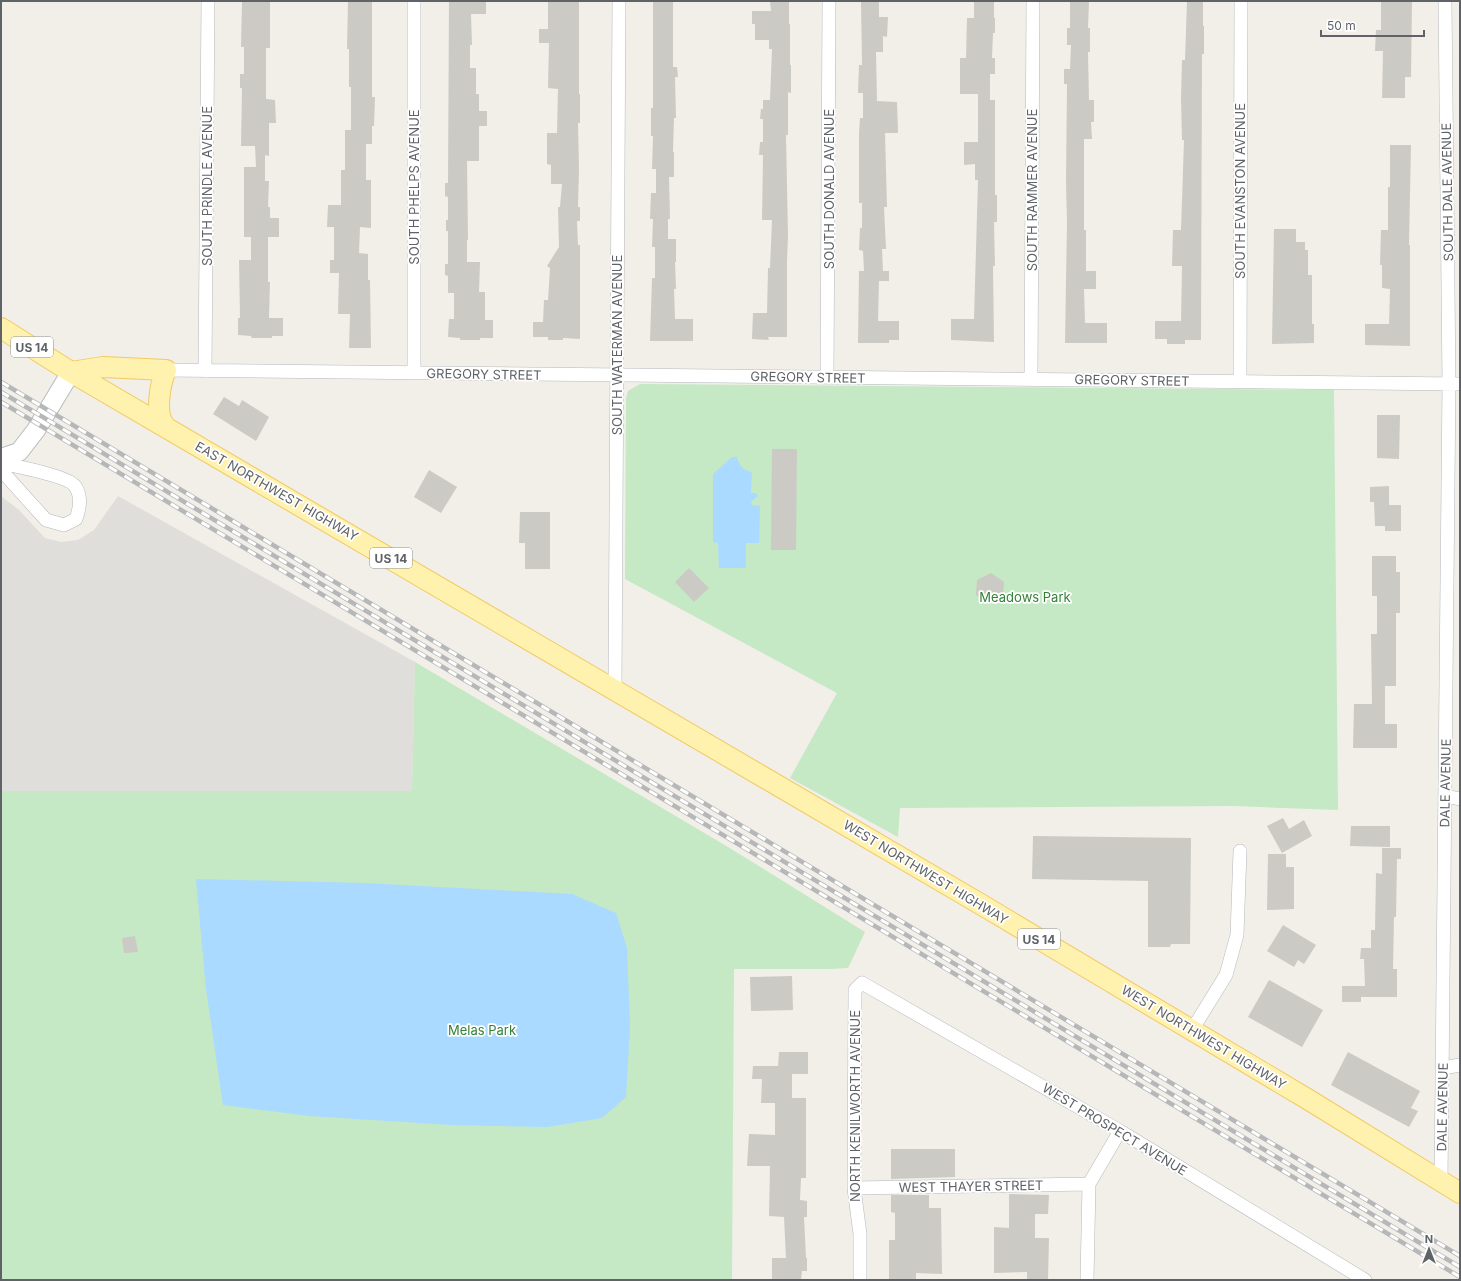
<svg xmlns="http://www.w3.org/2000/svg" width="1461" height="1281" font-family="Inter,sans-serif">
	<style>
		.industrial { fill: #e0deda }
		.green { fill: #c5e8c5 }
		.water { fill: #aadaff }
		.building { fill: #cccac5 }
		.lines { fill: none; stroke-linecap: round; stroke-linejoin: round }
		.street-casing { stroke: #b5b8bc; stroke-width: 14 }
		.secondary-casing { stroke: #b6babf; stroke-width: 20 }
		.primary-casing { stroke: #f2c960; stroke-width: 22 }
		.street { stroke: #fff; stroke-width: 13 }
		.secondary { stroke: #fff; stroke-width: 18 }
		.primary { stroke: #fff2af; stroke-width: 20 }
		.rail-casing { stroke: #b6b7b8; stroke-width: 4.5 }
		.rail { stroke: #fff; stroke-width: 3; stroke-dasharray: 9; stroke-linecap: butt }
		.labels { text-anchor: middle; dominant-baseline: central; stroke-width: 3.5; stroke-linejoin: round; paint-order: stroke }
		.shield { fill: #fff; stroke: #8f9295; stroke-width: 1 }
		.shield-label { font-size: 12px; font-weight: bold; fill: #5f6368 }
		.street-label { font-size: 13px; fill: #5f6368; stroke: #fff }
		.park-label { font-size: 13px; fill: #348238; stroke: #fff }
	</style>
	<rect width="100%" height="100%" fill="#f1efe8"/>
	<!-- industrial -->
	<path class="industrial" d="M 1,496 L 19,510 L 45,538 L 61,542 L 78,540 L 94,530 L 118,496 L 415,662 L 412,791 L 1,791 Z"/>
	<!-- green -->
	<path class="green" d="M 640,384 L 1334,390 L 1338,810 L 1233,806 L 900,808 L 898,837 L 790,778 L 837,693 L 625,579 L 626,398 L 628,391 Z
		M 415,662 L 728,847 L 865,932 L 848,968 L 831,969 L 734,969 L 732,1280 L 1,1280 L 1,791 L 412,791 Z"/>
	<!-- water -->
	<path class="water" d="M 732,457 L 737,457 C 739,466 743,470 752,472 L 751,493 L 756,493 L 758,496 L 751,502 L 752,505 L 760,506 L 759,543 L 746,543 L 746,568 L 719,568 L 718,543 L 713,542 L 713,474 Z
		M 196,879 L 365,883 L 572,894 L 616,913 L 627,948 L 630,1028 L 626,1097 L 602,1118 L 547,1127 L 452,1125 L 309,1116 L 223,1105 L 206,989 Z"/>
	<!-- building -->
	<path class="building" d="M 242,1 L 270,1 L 270,48 L 266,48 L 266,99 L 275,100 L 276,123 L 269,123 L 269,156 L 265,155 L 265,181 L 269,181 L 268,207 L 270,207 L 270,218 L 279,218 L 279,237 L 268,237 L 268,282 L 270,282 L 269,318 L 283,318 L 283,336 L 272,336 L 272,338 L 252,338 L 251,336 L 238,335 L 238,318 L 240,318 L 239,260 L 251,260 L 251,237 L 244,237 L 244,167 L 256,167 L 255,146 L 241,146 L 242,88 L 240,88 L 240,74 L 244,74 L 244,47 L 241,47 Z
		M 348,1 L 372,1 L 372,97 L 375,97 L 374,126 L 372,126 L 372,144 L 366,144 L 366,180 L 371,180 L 371,228 L 360,227 L 359,253 L 368,254 L 368,280 L 370,280 L 371,348 L 349,348 L 350,314 L 338,314 L 339,273 L 330,273 L 330,260 L 334,260 L 334,227 L 327,227 L 328,205 L 341,205 L 341,170 L 345,170 L 345,130 L 351,130 L 351,87 L 349,87 L 349,49 L 347,49 Z
		M 449,1 L 486,1 L 486,14 L 471,14 L 472,45 L 470,45 L 470,68 L 476,68 L 476,94 L 479,94 L 479,111 L 487,111 L 487,126 L 479,126 L 479,161 L 467,161 L 468,240 L 467,240 L 467,262 L 480,262 L 479,292 L 485,292 L 485,320 L 493,320 L 493,338 L 480,338 L 480,340 L 460,340 L 460,338 L 448,337 L 449,319 L 454,319 L 454,293 L 448,293 L 448,276 L 445,275 L 445,264 L 448,264 L 448,231 L 446,231 L 446,220 L 448,220 L 448,197 L 445,196 L 445,183 L 448,183 Z
		M 548,1 L 579,1 L 579,94 L 580,94 L 580,123 L 578,123 L 579,169 L 578,207 L 580,207 L 580,221 L 577,221 L 578,245 L 580,245 L 580,339 L 563,338 L 563,340 L 548,340 L 548,337 L 533,337 L 533,322 L 543,322 L 544,300 L 548,300 L 550,268 L 547,266 L 559,247 L 558,207 L 560,207 L 562,184 L 551,184 L 551,165 L 547,164 L 547,133 L 557,133 L 558,89 L 548,88 L 549,43 L 539,43 L 539,29 L 548,29 Z
		M 653,1 L 673,1 L 673,67 L 677,67 L 678,77 L 675,77 L 676,118 L 674,118 L 673,152 L 674,152 L 674,177 L 669,177 L 670,219 L 668,219 L 668,239 L 676,239 L 676,262 L 675,262 L 676,289 L 674,289 L 675,319 L 693,319 L 693,341 L 650,341 L 652,278 L 655,278 L 655,247 L 652,247 L 653,219 L 650,219 L 651,193 L 656,193 L 656,169 L 652,169 L 653,136 L 651,136 L 651,108 L 653,108 Z
		M 770,1 L 789,1 L 789,24 L 790,24 L 790,65 L 791,65 L 791,93 L 788,92 L 788,135 L 786,135 L 788,236 L 787,262 L 787,337 L 768,337 L 769,340 L 752,339 L 753,313 L 767,313 L 768,268 L 770,268 L 772,220 L 762,220 L 763,155 L 759,155 L 760,142 L 763,142 L 763,119 L 760,119 L 761,109 L 763,109 L 763,100 L 770,100 L 772,49 L 769,49 L 769,40 L 755,40 L 755,24 L 752,24 L 752,11 L 771,11 Z
		M 861,1 L 879,1 L 879,17 L 888,17 L 887,37 L 883,36 L 883,52 L 876,52 L 877,101 L 897,102 L 898,133 L 885,133 L 887,207 L 884,207 L 886,249 L 882,249 L 883,271 L 889,271 L 889,281 L 879,281 L 878,321 L 899,321 L 899,340 L 889,340 L 889,343 L 858,343 L 859,271 L 864,271 L 863,251 L 859,250 L 860,228 L 862,228 L 862,203 L 859,203 L 859,133 L 860,118 L 863,118 L 863,93 L 858,93 L 859,65 L 862,65 Z
		M 974,1 L 994,1 L 994,18 L 995,18 L 995,33 L 993,33 L 992,58 L 995,58 L 995,74 L 990,74 L 990,100 L 995,100 L 995,195 L 997,195 L 997,222 L 994,222 L 995,266 L 993,266 L 994,342 L 951,340 L 951,319 L 974,319 L 978,180 L 975,180 L 975,164 L 964,165 L 964,142 L 978,142 L 978,94 L 960,94 L 960,58 L 966,58 L 967,18 L 974,18 Z
		M 1070,1 L 1089,1 L 1088,28 L 1090,28 L 1090,52 L 1088,52 L 1089,100 L 1094,100 L 1094,122 L 1091,122 L 1092,139 L 1084,139 L 1084,230 L 1086,230 L 1086,271 L 1096,271 L 1096,289 L 1084,289 L 1085,323 L 1107,323 L 1107,343 L 1065,343 L 1067,223 L 1066,181 L 1067,84 L 1064,84 L 1064,69 L 1070,69 L 1071,45 L 1067,45 L 1067,28 L 1070,28 Z
		M 1187,1 L 1203,1 L 1203,26 L 1204,26 L 1204,54 L 1202,54 L 1201,340 L 1185,340 L 1185,344 L 1167,344 L 1167,339 L 1155,339 L 1155,321 L 1181,321 L 1182,266 L 1172,266 L 1173,230 L 1181,230 L 1184,140 L 1182,140 L 1181,98 L 1182,60 L 1185,60 Z
		M 1381,1 L 1412,1 L 1411,77 L 1405,77 L 1405,98 L 1382,98 L 1383,51 L 1375,51 L 1376,30 L 1381,30 Z
		M 1390,145 L 1411,145 L 1409,245 L 1410,245 L 1410,346 L 1365,345 L 1365,324 L 1389,324 L 1390,289 L 1382,288 L 1382,265 L 1380,265 L 1381,230 L 1388,230 L 1388,187 L 1390,187 Z
		M 1274,229 L 1296,229 L 1296,242 L 1305,242 L 1305,250 L 1308,250 L 1308,275 L 1312,275 L 1312,324 L 1314,324 L 1314,343 L 1272,344 Z
		M 224,397 L 239,406 L 242,400 L 269,417 L 256,441 L 213,414 Z
		M 1377,415 L 1400,415 L 1399,459 L 1377,458 Z
		M 772,449 L 797,449 L 796,550 L 771,550 Z
		M 429,470 L 457,487 L 441,513 L 414,497 Z
		M 1389,486 L 1389,505 L 1401,505 L 1401,531 L 1385,531 L 1385,526 L 1375,526 L 1374,502 L 1370,502 L 1370,487 Z
		M 520,512 L 550,512 L 550,569 L 525,569 L 525,543 L 519,543 Z
		M 1372,556 L 1396,556 L 1396,572 L 1400,572 L 1400,613 L 1396,613 L 1396,686 L 1385,686 L 1385,724 L 1397,724 L 1397,748 L 1353,748 L 1354,704 L 1372,704 L 1371,634 L 1377,634 L 1377,596 L 1372,596 Z
		M 689,568 L 709,588 L 694,602 L 675,582 Z
		M 991,573 L 1004,582 L 1003,597 L 989,604 L 976,595 L 977,580 Z
		M 1283,818 L 1289,829 L 1304,820 L 1312,836 L 1282,853 L 1267,826 Z
		M 1351,826 L 1390,826 L 1390,847 L 1350,846 Z
		M 1033,836 L 1191,838 L 1190,944 L 1171,944 L 1170,947 L 1148,947 L 1148,881 L 1032,879 Z
		M 1382,848 L 1401,848 L 1401,859 L 1397,859 L 1396,917 L 1394,917 L 1393,969 L 1397,969 L 1397,997 L 1361,997 L 1361,1002 L 1342,1002 L 1342,986 L 1365,986 L 1364,959 L 1360,959 L 1361,948 L 1371,948 L 1371,930 L 1375,930 L 1376,873 L 1382,874 Z
		M 1268,854 L 1286,854 L 1286,867 L 1294,867 L 1294,909 L 1267,910 Z
		M 1283,925 L 1316,945 L 1304,964 L 1298,960 L 1294,967 L 1267,951 Z
		M 135,936 L 138,952 L 124,953 L 122,938 Z
		M 792,976 L 793,1010 L 751,1011 L 750,977 Z
		M 1269,980 L 1323,1010 L 1302,1047 L 1248,1017 Z
		M 779,1052 L 808,1052 L 808,1074 L 792,1074 L 792,1098 L 806,1098 L 806,1178 L 801,1178 L 800,1200 L 807,1201 L 807,1217 L 804,1217 L 806,1258 L 807,1258 L 807,1271 L 802,1271 L 801,1280 L 772,1280 L 772,1258 L 786,1258 L 784,1217 L 769,1216 L 770,1166 L 747,1166 L 749,1134 L 775,1135 L 775,1103 L 761,1103 L 762,1079 L 752,1079 L 753,1066 L 778,1066 Z
		M 1348,1052 L 1420,1091 L 1411,1108 L 1418,1111 L 1409,1127 L 1331,1085 Z
		M 891,1149 L 955,1149 L 955,1177 L 891,1179 Z
		M 1009,1194 L 1049,1195 L 1048,1214 L 1035,1214 L 1035,1238 L 1049,1238 L 1048,1280 L 1027,1280 L 1027,1272 L 994,1273 L 994,1227 L 1009,1228 Z
		M 891,1195 L 929,1195 L 929,1208 L 941,1208 L 942,1274 L 916,1273 L 916,1280 L 889,1280 L 889,1240 L 895,1240 L 895,1213 L 891,1212 Z"/>
	<g class="lines">
		<!-- street casing -->
		<g class="street-casing">
			<path id="street" d="M 166,370 L 1460,384
				M 205,371 L 208,1
				M 414,373 L 414,1
				M 827,377 L 829,1
				M 1031,379 L 1033,1
				M 1240,381 L 1241,1
				M 1,463 C 15,466 68,476 75,486 C 82,496 80,508 76,519 L 64,525 L 46,520 L 1,470
				M 615,689 L 619,1
				M 1445,796 L 1460,799
				M 1192,1030 L 1226,975 L 1237,935 L 1240,851
				M 1443,1068 L 1460,1065
				M 1441,1182 L 1449,384 L 1445,1
				M 854,1188 L 1089,1184
				M 860,1280 L 860,1234 L 854,1188 L 855,996 L 855,990 L 862,983 L 1120,1131 L 1365,1280
				M 1087,1280 L 1089,1184 L 1120,1131"/>
		</g>
		<!-- secondary casing -->
		<g class="secondary-casing">
			<path id="secondary" d="M 1,458 L 19,452 L 36,430 L 71,372"/>
		</g>
		<!-- primary casing -->
		<g class="primary-casing">
			<path id="primary" d="M 1,328 L 71,372 L 982,905 L 1309,1100 L 1460,1193
				M 71,372 L 103,367 L 166,370 C 160,384 154,416 166,427"/>
		</g>
		<!-- street -->
		<use href="#street" class="street"/>
		<!-- secondary -->
		<use href="#secondary" class="secondary"/>
		<!-- primary -->
		<use href="#primary" class="primary"/>
		<!-- rail casing -->
		<g class="rail-casing">
			<path id="rail" d="M 1,382 L 1460,1256
				M 1,392 L 1460,1267
				M 1,402 L 1460,1277"/>
		</g>
		<!-- rail -->
		<use href="#rail" class="rail"/>
	</g>
	<g class="labels">
		<!-- shield labels -->
		<g class="shield">
			<rect x="11" y="337" width="42" height="20" rx="3"/>
			<rect x="370" y="548" width="42" height="20" rx="3"/>
			<rect x="1018" y="929" width="42" height="20" rx="3"/>
		</g>
		<g class="shield-label">
			<text x="32" y="347">US 14</text>
			<text x="391" y="558">US 14</text>
			<text x="1039" y="939">US 14</text>
		</g>
		<!-- street labels -->
		<g class="street-label">
			<text transform="translate(207 186) rotate(-90)">SOUTH PRINDLE AVENUE</text>
			<text transform="translate(414 187) rotate(-90)">SOUTH PHELPS AVENUE</text>
			<text transform="translate(829 189) rotate(-90)">SOUTH DONALD AVENUE</text>
			<text transform="translate(1032 190) rotate(-90)">SOUTH RAMMER AVENUE</text>
			<text transform="translate(1240 191) rotate(-90)">SOUTH EVANSTON AVENUE</text>
			<text transform="translate(1447 192) rotate(-91)">SOUTH DALE AVENUE</text>
			<text transform="translate(617 345) rotate(-90)">SOUTH WATERMAN AVENUE</text>
			<text transform="translate(484 374) rotate(1)">GREGORY STREET</text>
			<text transform="translate(808 377) rotate(1)">GREGORY STREET</text>
			<text transform="translate(1132 380) rotate(1)">GREGORY STREET</text>
			<text transform="translate(277 491) rotate(30)">EAST NORTHWEST HIGHWAY</text>
			<text transform="translate(1445 783) rotate(-89)">DALE AVENUE</text>
			<text transform="translate(926 872) rotate(31)">WEST NORTHWEST HIGHWAY</text>
			<text transform="translate(1204 1037) rotate(31)">WEST NORTHWEST HIGHWAY</text>
			<text transform="translate(855 1106) rotate(-90)">NORTH KENILWORTH AVENUE</text>
			<text transform="translate(1442 1107) rotate(-89)">DALE AVENUE</text>
			<text transform="translate(1115 1129) rotate(31)">WEST PROSPECT AVENUE</text>
			<text transform="translate(971 1186) rotate(-1)">WEST THAYER STREET</text>
		</g>
		<!-- park labels -->
		<g class="park-label">
			<text x="1025" y="597">Meadows Park</text>
			<text x="482" y="1030">Melas Park</text>
		</g>
	</g>
	<!-- border -->
	<rect width="1461" height="1281" fill="none" stroke="#5f6368" stroke-width="4"/>
	<!-- north arrow -->
	<g transform="translate(1429 1249)" stroke="#ffffff" stroke-width="3" paint-order="stroke">
	<path d="M0-3L7 15L0 10L-7 15Z" fill="#5f6368"/>
	<text y="-6" font-size="11" font-weight="bold" text-anchor="middle" fill="#5f6368">N</text>
	</g>
	<!-- scale -->
	<path d="M1321 30v6h103v-6" fill="none" stroke="#5f6368" stroke-width="2"/>
	<text x="1327" y="30" font-size="12" fill="#5f6368" stroke="#ffffff" stroke-width="3" paint-order="stroke">50 m</text>
</svg>
